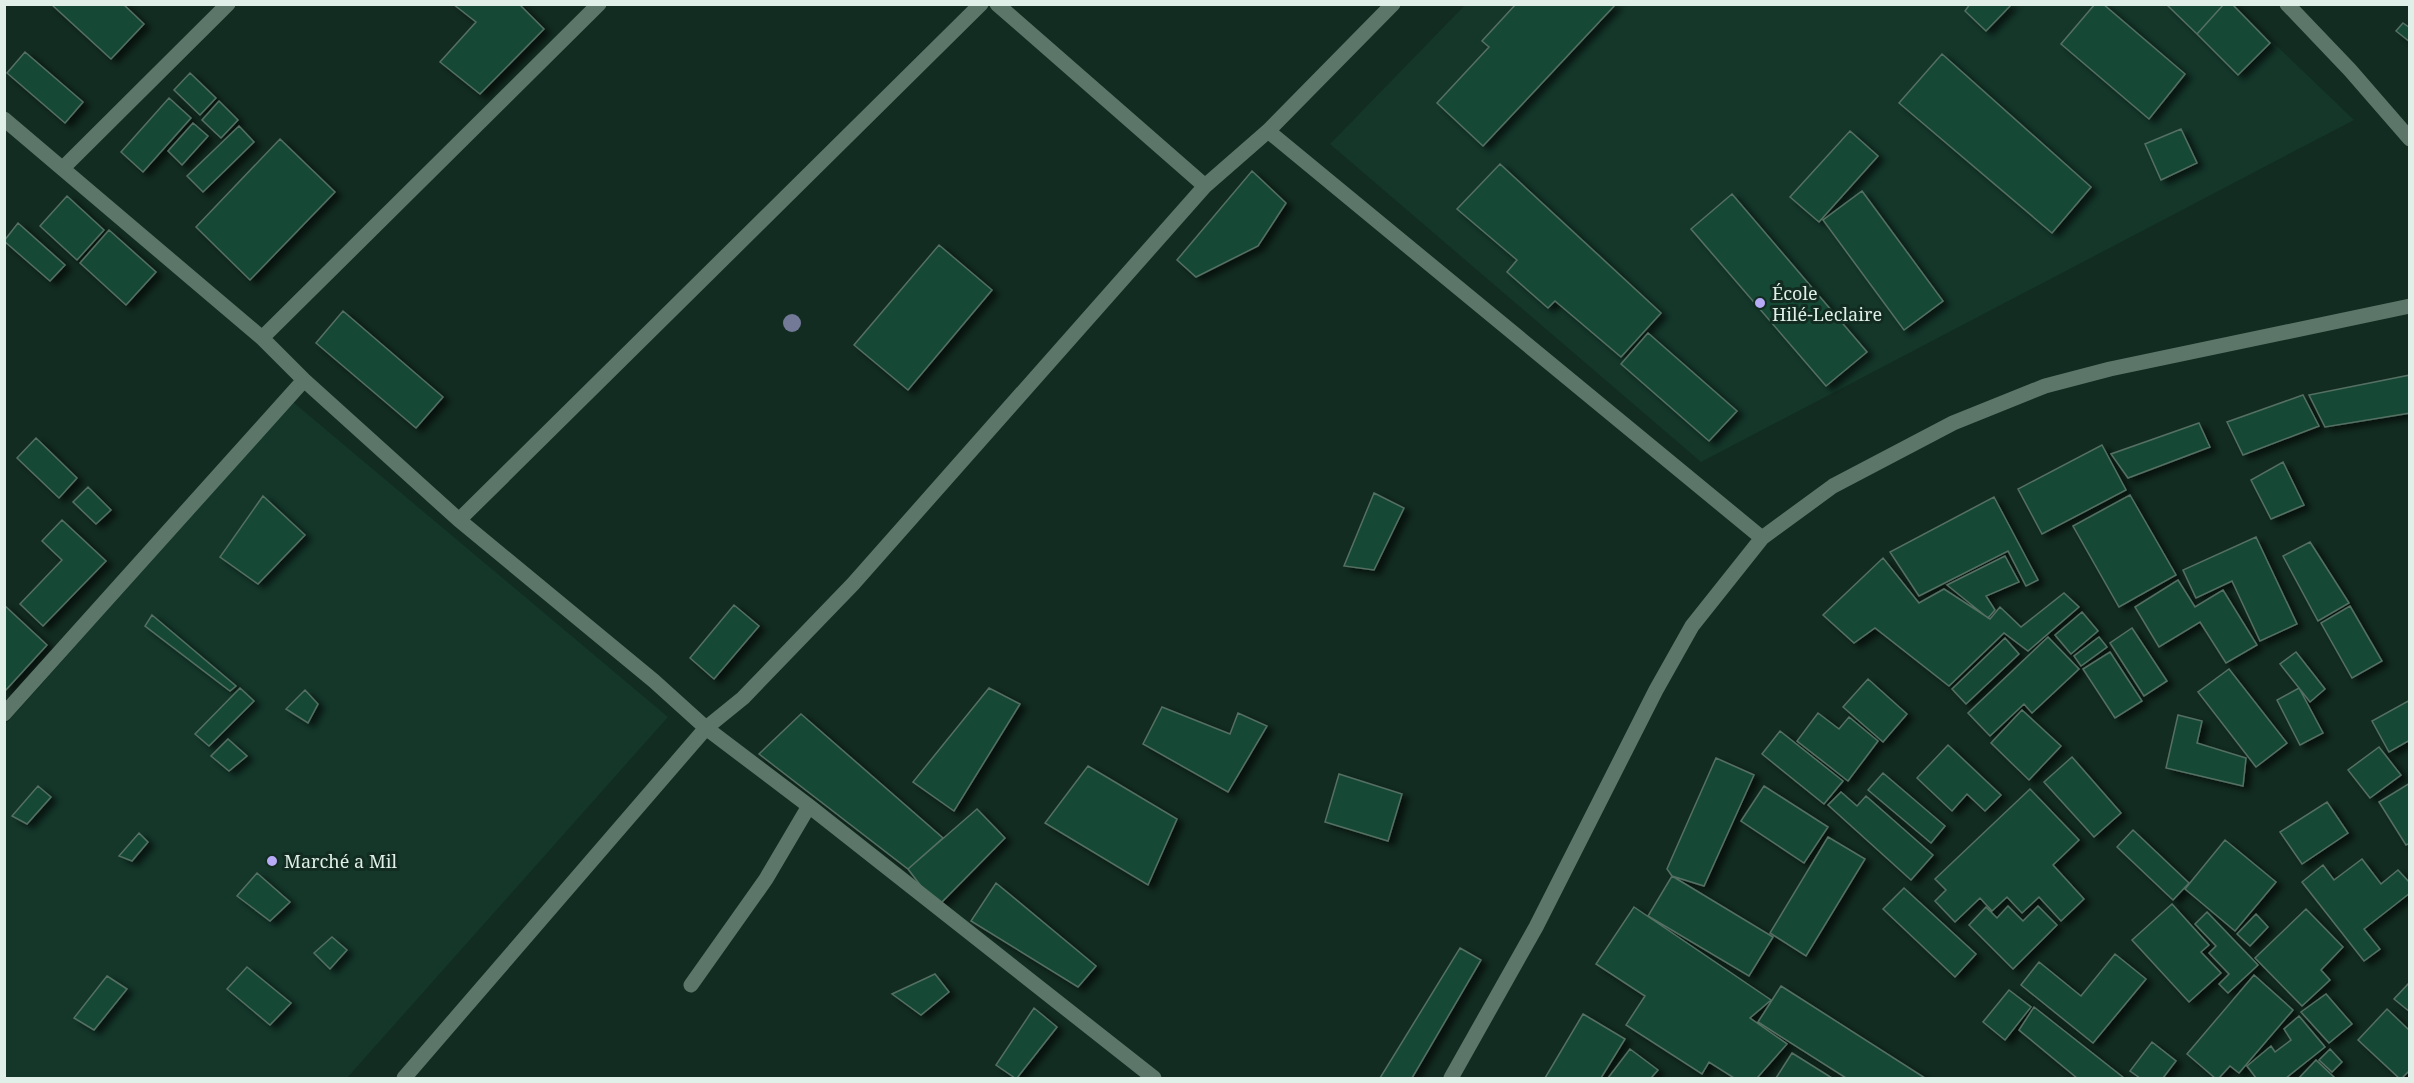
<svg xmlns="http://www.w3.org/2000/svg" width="2414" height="1083" font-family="'Noto Serif',serif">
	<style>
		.built { fill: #14372a }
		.building { fill: #144936; stroke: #557063; stroke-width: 1.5; filter: url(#shadow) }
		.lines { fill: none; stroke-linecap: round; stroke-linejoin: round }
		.minor { stroke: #5c776a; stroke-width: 15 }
		.tree { fill: #737a98 }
		.poi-dot { fill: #b7abf7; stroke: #122c21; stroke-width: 2 }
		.labels { text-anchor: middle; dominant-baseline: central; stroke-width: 6; stroke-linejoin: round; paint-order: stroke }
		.poi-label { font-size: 18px; fill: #e0efe7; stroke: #122c21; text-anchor: start }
	</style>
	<defs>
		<filter id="shadow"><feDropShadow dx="6" dy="4" stdDeviation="3" flood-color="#0009"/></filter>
	</defs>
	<rect width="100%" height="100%" fill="#122c21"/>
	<!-- built -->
	<path class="built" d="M 1466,4 L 2234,5 L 2354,120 L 1701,462 L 1330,144 Z
		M 293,402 L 668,717 L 347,1078 L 5,1078 L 5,725 Z"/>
	<!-- building -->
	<path class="building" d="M 51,4 L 123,4 L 144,24 L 111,59 Z
		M 453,4 L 519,4 L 544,29 L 480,94 L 440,62 L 476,22 Z
		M 1516,4 L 1616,4 L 1483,146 L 1437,103 L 1489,47 L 1482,41 Z
		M 1970,4 L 2012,4 L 1986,31 L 1965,11 Z
		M 2095,4 L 2103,4 L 2185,74 L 2149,119 L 2061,44 Z
		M 2166,4 L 2224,4 L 2197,34 Z
		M 2224,4 L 2232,4 L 2270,43 L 2238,75 L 2197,34 Z
		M 2403,23 L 2410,28 L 2410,42 L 2396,31 Z
		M 25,52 L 83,102 L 65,123 L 7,73 Z
		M 1942,54 L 2091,187 L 2052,233 L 1899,103 Z
		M 190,73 L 216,98 L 200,115 L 174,90 Z
		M 169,98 L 191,118 L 143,172 L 121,152 Z
		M 219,101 L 238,120 L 221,138 L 202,120 Z
		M 193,123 L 208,136 L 182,165 L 168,151 Z
		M 239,126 L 254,142 L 203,192 L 187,176 Z
		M 2181,129 L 2197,163 L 2161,180 L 2145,144 Z
		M 1850,131 L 1878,156 L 1819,222 L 1790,197 Z
		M 280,139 L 335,192 L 250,280 L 196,227 Z
		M 1500,164 L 1661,313 L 1621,357 L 1555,301 L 1548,308 L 1507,272 L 1517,260 L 1457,209 Z
		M 1252,171 L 1286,203 L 1258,246 L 1196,277 L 1177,260 Z
		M 1862,191 L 1943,301 L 1904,330 L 1823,220 Z
		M 1732,194 L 1867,352 L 1826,386 L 1691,229 Z
		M 67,196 L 104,230 L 77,260 L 40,226 Z
		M 18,223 L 65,265 L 50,281 L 4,241 Z
		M 109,230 L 156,272 L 126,305 L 80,263 Z
		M 939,245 L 992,290 L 908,390 L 854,345 Z
		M 343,311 L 443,397 L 416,428 L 316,343 Z
		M 1648,333 L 1737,411 L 1709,441 L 1621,364 Z
		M 2410,375 L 2410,413 L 2325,427 L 2309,395 Z
		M 2303,395 L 2319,426 L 2243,455 L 2227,422 Z
		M 2199,423 L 2210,447 L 2128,478 L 2111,454 Z
		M 36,438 L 77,478 L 59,498 L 17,458 Z
		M 2102,445 L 2126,490 L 2042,534 L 2018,489 Z
		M 2283,462 L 2304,505 L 2271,519 L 2251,480 Z
		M 88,487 L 111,510 L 96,524 L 73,502 Z
		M 1374,493 L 1404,508 L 1374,570 L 1344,566 Z
		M 2130,495 L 2176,575 L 2119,607 L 2073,526 Z
		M 263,496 L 305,535 L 258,584 L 220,557 Z
		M 1994,497 L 2038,580 L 2026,586 L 2008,551 L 1919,596 L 1890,552 Z
		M 62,520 L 106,561 L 43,626 L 20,604 L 62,560 L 42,541 Z
		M 2256,537 L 2297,624 L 2260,641 L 2232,581 L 2196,598 L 2183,570 Z
		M 2310,542 L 2349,603 L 2318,621 L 2283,556 Z
		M 2005,556 L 2019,582 L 1986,596 L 1995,610 L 1988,618 L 1947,585 Z
		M 1883,558 L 1919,603 L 1944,589 L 1990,619 L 2000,607 L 2021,627 L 2064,593 L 2079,607 L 2028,651 L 2004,633 L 1949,686 L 1875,628 L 1854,643 L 1823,615 Z
		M 2178,580 L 2195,607 L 2223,590 L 2257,645 L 2226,663 L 2200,622 L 2159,647 L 2135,607 Z
		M 4,605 L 47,645 L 4,692 Z
		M 734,605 L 759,626 L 714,679 L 690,658 Z
		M 2350,606 L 2382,661 L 2352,678 L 2321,623 Z
		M 2082,612 L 2098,631 L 2071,654 L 2055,635 Z
		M 152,615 L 236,686 L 230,691 L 145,626 Z
		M 2132,628 L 2167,681 L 2144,696 L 2110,643 Z
		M 2048,637 L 2079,669 L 2032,713 L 2024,704 L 1990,736 L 1968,713 Z
		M 2099,637 L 2107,647 L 2081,666 L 2074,656 Z
		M 2005,638 L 2019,654 L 1966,704 L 1952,689 Z
		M 2110,652 L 2142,701 L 2115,718 L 2083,669 Z
		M 2296,652 L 2325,689 L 2310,702 L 2280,664 Z
		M 2229,669 L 2287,743 L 2256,767 L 2198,692 Z
		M 1868,679 L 1907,714 L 1883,742 L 1843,707 Z
		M 240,688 L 254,701 L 209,746 L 195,734 Z
		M 989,688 L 1020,704 L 954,811 L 913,782 Z
		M 2299,688 L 2323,733 L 2300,745 L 2277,700 Z
		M 305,690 L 318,704 L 308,723 L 286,709 Z
		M 2410,700 L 2410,740 L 2389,752 L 2372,721 Z
		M 1162,707 L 1230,734 L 1238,713 L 1267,726 L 1228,792 L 1143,744 Z
		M 2022,710 L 2061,746 L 2029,780 L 1991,743 Z
		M 1818,713 L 1839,729 L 1849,717 L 1878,741 L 1848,781 L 1797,741 Z
		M 801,714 L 943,838 L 908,869 L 759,754 Z
		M 2178,715 L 2202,721 L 2197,743 L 2246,758 L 2243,786 L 2166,768 Z
		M 1780,731 L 1843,781 L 1824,804 L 1762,754 Z
		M 228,739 L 247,756 L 229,771 L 211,756 Z
		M 1948,745 L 2001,795 L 1985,811 L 1967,794 L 1952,811 L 1917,778 Z
		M 2379,747 L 2401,775 L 2370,798 L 2348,770 Z
		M 2072,757 L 2121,813 L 2094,837 L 2044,782 Z
		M 1716,758 L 1754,775 L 1704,886 L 1672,876 L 1667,869 Z
		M 1088,766 L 1177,819 L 1148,885 L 1045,823 Z
		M 1883,773 L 1945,826 L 1931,843 L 1868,790 Z
		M 1339,774 L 1402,794 L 1388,841 L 1325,822 Z
		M 2410,783 L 2410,843 L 2406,845 L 2379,802 Z
		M 38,786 L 51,797 L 27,824 L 12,816 Z
		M 1764,786 L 1828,827 L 1804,863 L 1741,821 Z
		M 2030,789 L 2079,840 L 2053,865 L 2084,899 L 2061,921 L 2039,897 L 2022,913 L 2007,897 L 1992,911 L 1980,898 L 1955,922 L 1935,901 L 1946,890 L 1935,879 Z
		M 1841,792 L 1857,806 L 1866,796 L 1933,855 L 1911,880 L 1828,805 Z
		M 2327,802 L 2348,833 L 2302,864 L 2280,832 Z
		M 977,809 L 1005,838 L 937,907 L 908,869 Z
		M 2133,830 L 2189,883 L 2173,900 L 2117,847 Z
		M 139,833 L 148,842 L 132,861 L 119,856 Z
		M 1828,837 L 1865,859 L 1806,956 L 1770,933 Z
		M 2225,840 L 2276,882 L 2235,931 L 2185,889 Z
		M 2362,859 L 2381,884 L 2398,870 L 2410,883 L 2410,893 L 2364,929 L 2380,949 L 2364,961 L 2302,882 L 2323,865 L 2334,880 Z
		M 257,873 L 290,902 L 270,921 L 237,896 Z
		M 1672,876 L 1773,937 L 1749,976 L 1648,916 Z
		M 996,883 L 1096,966 L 1078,987 L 971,921 Z
		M 1904,888 L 1976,954 L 1955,977 L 1883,909 Z
		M 2172,904 L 2209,945 L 2201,952 L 2221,973 L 2189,1002 L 2132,940 Z
		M 2008,906 L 2023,921 L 2038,906 L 2057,925 L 2013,969 L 1969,925 L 1986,907 L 1997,918 Z
		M 1634,907 L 1771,1000 L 1750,1018 L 1787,1044 L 1757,1078 L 1734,1078 L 1709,1062 L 1702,1074 L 1626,1025 L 1645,996 L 1596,964 Z
		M 2306,909 L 2343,947 L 2321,970 L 2330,980 L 2302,1006 L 2255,958 Z
		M 2207,912 L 2258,965 L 2228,993 L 2219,984 L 2229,974 L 2209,953 L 2216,946 L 2195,924 Z
		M 2256,914 L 2268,927 L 2250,946 L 2237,934 Z
		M 332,937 L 347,950 L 330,969 L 314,953 Z
		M 1460,948 L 1481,960 L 1412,1078 L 1380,1078 Z
		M 2115,954 L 2146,979 L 2093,1043 L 2021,985 L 2039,962 L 2081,996 Z
		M 247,967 L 291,1003 L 270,1025 L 227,989 Z
		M 935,974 L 949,992 L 921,1015 L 892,994 Z
		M 2254,975 L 2293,1010 L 2239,1073 L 2230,1066 L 2219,1078 L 2215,1078 L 2187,1054 Z
		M 107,976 L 127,989 L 94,1030 L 74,1018 Z
		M 2410,982 L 2410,1012 L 2394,999 Z
		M 1781,986 L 1925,1078 L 1846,1078 L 1758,1022 Z
		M 2009,990 L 2031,1007 L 2005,1040 L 1983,1022 Z
		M 2326,994 L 2352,1024 L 2329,1043 L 2301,1012 Z
		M 2034,1007 L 2124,1078 L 2077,1078 L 2019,1030 Z
		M 1034,1008 L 1057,1027 L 1017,1078 L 1015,1078 L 996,1065 Z
		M 2387,1009 L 2410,1031 L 2410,1070 L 2402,1078 L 2399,1078 L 2358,1040 Z
		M 1583,1014 L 1625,1039 L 1601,1078 L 1545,1078 Z
		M 2299,1016 L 2325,1047 L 2286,1078 L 2256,1078 L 2247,1066 L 2271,1046 L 2275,1052 L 2291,1040 L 2284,1029 Z
		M 2152,1042 L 2176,1061 L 2163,1078 L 2140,1078 L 2130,1071 Z
		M 1630,1049 L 1658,1070 L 1651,1078 L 1608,1078 Z
		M 2330,1049 L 2342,1062 L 2332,1072 L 2319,1060 Z
		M 1792,1053 L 1832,1078 L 1776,1078 Z
		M 2316,1060 L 2335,1078 L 2299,1078 Z"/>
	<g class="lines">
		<!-- minor -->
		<path class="minor" d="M 997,4 L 1205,186
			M 2287,4 L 2350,70 L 2410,139
			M 4,119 L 262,338 L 304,380 L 459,520 L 654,681 L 706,728 L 809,806 L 1154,1078
			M 1268,131 L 1762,538
			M 64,167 L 228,4
			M 262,338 L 599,4
			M 459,520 L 981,4
			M 4,714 L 304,380
			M 691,985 L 766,879 L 809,806
			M 404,1078 L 706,728 L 743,698 L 853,584 L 1205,186 L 1268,131 L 1393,4
			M 1451,1078 L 1536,927 L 1656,690 L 1692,626 L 1762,538 L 1833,486 L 1953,423 L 2045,386 L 2110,369 L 2410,306"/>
	</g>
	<!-- trees -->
	<circle class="tree" cx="792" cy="323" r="9"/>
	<!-- markers -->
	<g class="poi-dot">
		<circle cx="1760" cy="303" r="6"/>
		<circle cx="272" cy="861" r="6"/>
	</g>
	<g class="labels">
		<!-- poi labels -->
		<g class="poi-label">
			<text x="1772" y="293">École<tspan x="1772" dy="21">Hilé-Leclaire</tspan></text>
			<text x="284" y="861">Marché a Mil</text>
		</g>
	</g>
	<!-- border -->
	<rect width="2414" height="1083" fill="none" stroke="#e0efe7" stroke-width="12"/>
</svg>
